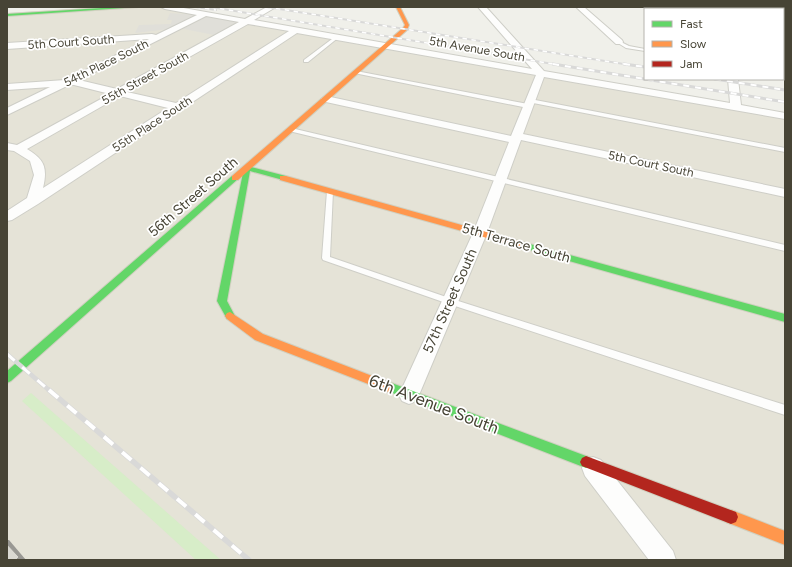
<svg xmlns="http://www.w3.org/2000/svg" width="792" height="567" font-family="Figtree,sans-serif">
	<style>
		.residential { fill: #e5e3d7 }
		.green { fill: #d7edc8 }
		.parking { fill: #e0dfd9 }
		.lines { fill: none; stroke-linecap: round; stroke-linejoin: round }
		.lane-casing { stroke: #cecec7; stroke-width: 2 }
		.street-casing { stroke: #cecec7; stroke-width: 2 }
		.fast-casing { stroke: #d0d0c0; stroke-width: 2 }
		.slow-casing { stroke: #d0d0c0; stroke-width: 2 }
		.jam-casing { stroke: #d0d0c0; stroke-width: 2 }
		.lane { fill: #fdfdfc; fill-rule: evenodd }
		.street { fill: #fdfdfc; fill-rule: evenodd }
		.fast { fill: #63d668; fill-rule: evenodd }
		.slow { fill: #ff974d; fill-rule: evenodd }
		.jam { fill: #b3261e; fill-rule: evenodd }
		.rail-far3-casing { stroke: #d9d9d8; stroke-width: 2 }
		.rail-far2-casing { stroke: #d9d9d8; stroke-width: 3 }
		.rail-far1-casing { stroke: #d9d9d8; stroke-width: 4.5 }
		.rail-casing { stroke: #d9d9d8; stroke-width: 5.5 }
		.rail-far3 { stroke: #fff; stroke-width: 1.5; stroke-dasharray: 4.5; stroke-linecap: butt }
		.rail-far2 { stroke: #fff; stroke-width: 2; stroke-dasharray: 6; stroke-linecap: butt }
		.rail-far1 { stroke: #fff; stroke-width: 3; stroke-dasharray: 10; stroke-linecap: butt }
		.rail { stroke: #fff; stroke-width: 4; stroke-dasharray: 12; stroke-linecap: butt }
		.shaded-wall { fill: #999893 }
		.building { fill: #dad9d2; stroke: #999893 }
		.labels { text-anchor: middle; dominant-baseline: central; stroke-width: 3.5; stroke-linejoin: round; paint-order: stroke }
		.far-street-label { font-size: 12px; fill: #474435; stroke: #fff }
		.street-label { font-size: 14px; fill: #474435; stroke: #fff }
		.near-street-label { font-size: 17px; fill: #474435; stroke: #fff }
	</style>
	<rect width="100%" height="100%" fill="#f0f0ea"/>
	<!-- residential -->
	<path class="residential" d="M 110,7 L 179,7 L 785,113 L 785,560 L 7,560 L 7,13 Z"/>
	<!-- green -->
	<path class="green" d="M 31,393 L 221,560 L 196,560 L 22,401 Z"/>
	<!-- parking -->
	<path class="parking" d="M 170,13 L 198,15 L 169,29 L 135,33 L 139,25 L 171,24 L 172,20 L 167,20 Z
		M 203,16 L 237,22 L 214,35 L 179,28 Z"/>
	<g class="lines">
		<!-- lane casing -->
		<g class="lane-casing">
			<path id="lane" d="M 652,7 L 656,7 L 655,9 L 651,9 Z
				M 712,7 L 718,7 L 724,9 L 718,9 Z
				M 767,7 L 771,7 L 771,9 L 767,9 Z
				M 783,18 L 785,19 L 785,21 L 783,20 Z
				M 336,36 L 339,37 L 308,62 L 304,62 L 304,60 Z
				M 619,41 L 629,46 L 645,49 L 645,51 L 626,48 L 618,43 L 617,42 Z
				M 783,67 L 785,67 L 785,70 L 783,70 Z
				M 356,71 L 528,104 L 531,106 L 528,108 L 354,73 L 354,71 Z
				M 530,99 L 785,148 L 785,152 L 528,102 L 527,101 Z
				M 291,128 L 785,245 L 785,251 L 289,131 L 289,129 Z
				M 330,189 L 333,191 L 330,257 L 452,299 L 785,405 L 785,415 L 446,303 L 323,260 L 322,258 L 327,191 Z"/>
		</g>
		<!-- street casing -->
		<g class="street-casing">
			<path id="street" d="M 161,7 L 178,7 L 245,19 L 267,7 L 276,7 L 254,20 L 532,69 L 478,7 L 486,7 L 544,71 L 730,103 L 728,79 L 738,79 L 741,105 L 785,113 L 785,119 L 544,77 L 523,134 L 785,189 L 785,197 L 521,140 L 487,233 L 419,395 L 416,401 L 409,404 L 402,401 L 399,395 L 473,233 L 509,142 L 326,102 L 321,99 L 326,96 L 511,136 L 536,75 L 297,33 L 38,204 L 12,220 L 7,221 L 7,211 L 27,198 L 34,175 L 30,161 L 14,151 L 7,150 L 7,143 L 17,145 L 110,94 L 74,85 L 69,85 L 7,115 L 7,108 L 50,87 L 7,90 L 7,84 L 65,80 L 149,39 L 7,49 L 7,43 L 152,34 L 156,35 L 197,15 L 165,9 ZM 206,16 L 239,22 L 117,89 L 79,80 ZM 248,24 L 289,31 L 176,103 L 127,92 ZM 120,96 L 168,108 L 43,188 C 48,167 44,159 27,149 Z
				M 576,7 L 584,7 L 622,40 L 623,42 L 622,44 L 616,44 Z
				M 722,7 L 730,7 L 730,9 L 722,9 Z
				M 783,47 L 785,47 L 785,53 L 783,53 Z
				M 593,457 L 601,460 L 673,551 L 676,560 L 649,560 L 585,476 L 582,468 L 585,460 Z"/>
		</g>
		<!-- fast casing -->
		<g class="fast-casing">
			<path id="fast" d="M 117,7 L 139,7 L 7,16 L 7,14 Z
				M 247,166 L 286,176 L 287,178 L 283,180 L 250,171 L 227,301 L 235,316 L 233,319 L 227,319 L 217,301 L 244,168 Z
				M 232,176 L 235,176 L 239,178 L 11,381 L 7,383 L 7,371 Z
				M 519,241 L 785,314 L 785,322 L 516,246 L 515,244 L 516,242 Z
				M 389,382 L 586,456 L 590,458 L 592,462 L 590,466 L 586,468 L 385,390 L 384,387 L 385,384 Z"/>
		</g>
		<!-- slow casing -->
		<g class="slow-casing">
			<path id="slow" d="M 396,7 L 400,7 L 409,25 L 407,30 L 238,180 L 232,180 L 232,176 L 403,28 L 405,25 Z
				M 773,7 L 785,8 L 785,10 L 774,8 Z
				M 280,176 L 286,176 L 519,241 L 523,244 L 519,247 L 280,180 Z
				M 230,312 L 263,334 L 393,384 L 394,387 L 393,390 L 389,392 L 255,340 L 227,319 L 225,316 L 227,313 Z
				M 731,510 L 785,531 L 785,545 L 726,522 L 724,517 L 726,512 Z"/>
		</g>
		<!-- jam casing -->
		<g class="jam-casing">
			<path id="jam" d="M 586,456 L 736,512 L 738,517 L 736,522 L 731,524 L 582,466 L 580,462 L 582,458 Z"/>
		</g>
		<!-- lane -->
		<use href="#lane" class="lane"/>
		<!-- street -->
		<use href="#street" class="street"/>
		<!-- fast -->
		<use href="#fast" class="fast"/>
		<!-- slow -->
		<use href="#slow" class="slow"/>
		<!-- jam -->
		<use href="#jam" class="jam"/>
		<!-- rail-far3 casing -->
		<g class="rail-far3-casing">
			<path id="rail-far3" d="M 196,7 L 216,10
				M 211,7 L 559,65
				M 267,7 L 630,65"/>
		</g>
		<!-- rail-far2 casing -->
		<g class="rail-far2-casing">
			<path id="rail-far2" d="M 553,64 L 785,102
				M 624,64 L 645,67
				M 715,79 L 785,90"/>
		</g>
		<!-- rail-far1 casing -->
		<g class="rail-far1-casing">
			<path id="rail-far1" d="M 7,354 L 50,391"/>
		</g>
		<!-- rail casing -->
		<g class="rail-casing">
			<path id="rail" d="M 49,390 L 249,560"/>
		</g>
		<!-- rail-far3 -->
		<use href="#rail-far3" class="rail-far3"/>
		<!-- rail-far2 -->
		<use href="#rail-far2" class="rail-far2"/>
		<!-- rail-far1 -->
		<use href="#rail-far1" class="rail-far1"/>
		<!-- rail -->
		<use href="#rail" class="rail"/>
	</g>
	<!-- shaded-wall -->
	<path class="shaded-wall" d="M 7,540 L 9,540 L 26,560 L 16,560 L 7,544 Z"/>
	<!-- building -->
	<path class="building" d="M 7,544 L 19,557 L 16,560 L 7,560 Z"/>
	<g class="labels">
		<!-- far-street labels -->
		<g class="far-street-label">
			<text transform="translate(71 42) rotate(-4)">5th Court South</text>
			<text transform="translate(477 49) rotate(10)">5th Avenue South</text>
			<text transform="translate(106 63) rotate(-26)">54th Place South</text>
			<text transform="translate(145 78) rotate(-29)">55th Street South</text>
			<text transform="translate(152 124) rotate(-33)">55th Place South</text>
			<text transform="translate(651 164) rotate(12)">5th Court South</text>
		</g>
		<!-- street labels -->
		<g class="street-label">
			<text transform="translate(193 197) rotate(-41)">56th Street South</text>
			<text transform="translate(516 243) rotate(16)">5th Terrace South</text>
			<text transform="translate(450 301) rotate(-66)">57th Street South</text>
		</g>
		<!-- near-street labels -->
		<g class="near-street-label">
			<text transform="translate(434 404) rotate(21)">6th Avenue South</text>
		</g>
	</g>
	<!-- border -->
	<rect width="792" height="567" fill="none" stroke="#474435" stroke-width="16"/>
	<!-- legend -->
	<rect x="644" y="8" width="140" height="72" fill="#ffffff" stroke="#b5b4ae"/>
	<rect x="652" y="21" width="20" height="6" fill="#63d668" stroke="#b5b4ae"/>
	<text x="680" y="28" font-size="12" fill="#474435">Fast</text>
	<rect x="652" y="41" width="20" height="6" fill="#ff974d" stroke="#b5b4ae"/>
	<text x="680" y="48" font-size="12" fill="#474435">Slow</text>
	<rect x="652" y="61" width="20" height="6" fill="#b3261e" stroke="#b5b4ae"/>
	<text x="680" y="68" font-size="12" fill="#474435">Jam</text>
</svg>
